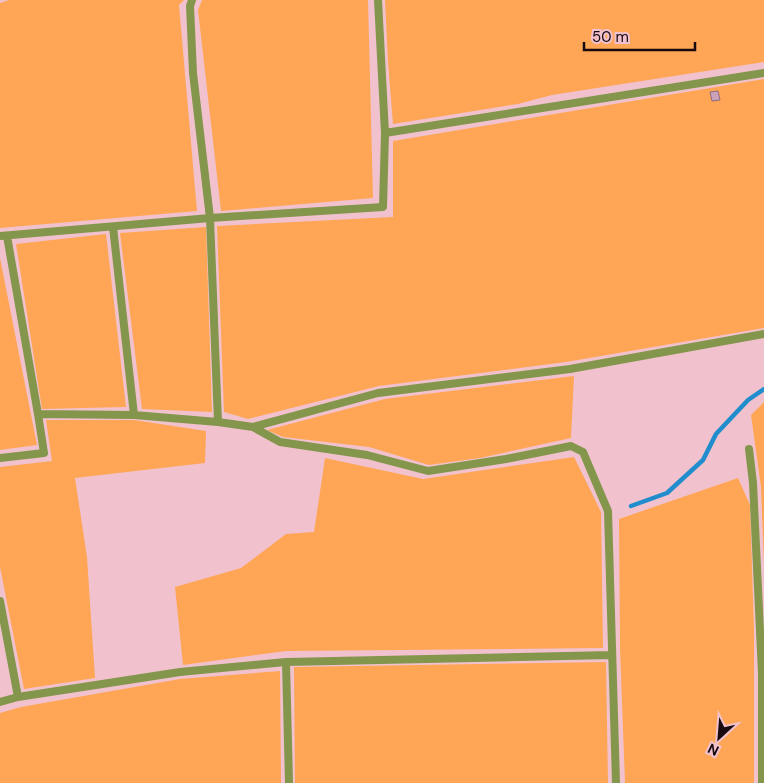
<svg xmlns="http://www.w3.org/2000/svg" width="764" height="783" font-family="'DM Sans',sans-serif">
	<style>
		.green { fill: #fea655 }
		.lines { fill: none; stroke-linecap: round; stroke-linejoin: round }
		.stream { stroke: #218dcd; stroke-width: 4.5 }
		.building { fill: #caa3ba; stroke: #8e6a80 }
		.service { stroke: #83964c; stroke-width: 8 }
	</style>
	<rect width="100%" height="100%" fill="#f1c2ce"/>
	<!-- green -->
	<path class="green" d="M 9,0 L 184,0 L 179,5 L 197,211 L 0,228 L 0,3 Z
		M 202,0 L 368,0 L 373,198 L 221,211 L 198,10 Z
		M 385,0 L 764,0 L 764,62 L 552,95 L 518,104 L 393,124 L 388,62 Z
		M 764,79 L 764,328 L 566,362 L 379,386 L 248,419 L 224,412 L 217,226 L 393,217 L 393,141 Z
		M 206,227 L 212,412 L 142,409 L 120,233 Z
		M 106,234 L 126,407 L 42,409 L 16,244 Z
		M 0,258 L 37,445 L 0,450 Z
		M 574,376 L 571,438 L 480,458 L 429,465 L 369,447 L 283,437 L 267,430 L 385,399 Z
		M 764,402 L 764,564 L 761,487 L 751,415 Z
		M 46,420 L 134,420 L 206,431 L 205,463 L 75,478 L 87,557 L 95,678 L 24,689 L 0,567 L 0,467 L 52,461 Z
		M 574,457 L 601,512 L 603,648 L 286,651 L 183,665 L 175,587 L 241,568 L 286,534 L 314,532 L 325,458 L 423,479 Z
		M 738,478 L 750,505 L 754,630 L 754,783 L 625,783 L 620,648 L 619,519 Z
		M 606,662 L 608,783 L 295,783 L 294,667 Z
		M 280,671 L 281,783 L 0,783 L 0,713 L 21,707 L 180,679 Z"/>
	<g class="lines">
		<!-- stream -->
		<path class="stream" d="M 631,506 L 667,493 L 703,460 L 716,434 L 748,400 L 764,389"/>
	</g>
	<!-- building -->
	<path class="building" d="M 718,91 L 720,100 L 712,101 L 710,92 Z"/>
	<g class="lines">
		<!-- service -->
		<path class="service" d="M 192,0 L 190,6 L 193,73 L 210,218 L 218,422 L 253,427 L 378,393 L 570,369 L 764,334
			M 378,0 L 385,133 L 764,73
			M 113,227 L 134,415 L 218,422
			M 0,236 L 210,218 L 383,207 L 385,133
			M 7,236 L 38,414 L 134,415
			M 253,427 L 280,442 L 367,455 L 428,471 L 506,459 L 571,446 L 583,452 L 608,511 L 616,783
			M 749,449 L 753,483 L 762,673 L 762,783
			M 0,458 L 44,453 L 38,414
			M 0,601 L 18,697
			M 286,662 L 289,783
			M 0,702 L 18,697 L 180,672 L 286,662 L 612,655"/>
	</g>
	<!-- north arrow -->
	<g transform="translate(719 738) rotate(206)" stroke="#f1c2ce" stroke-width="4" paint-order="stroke">
	<path d="M0-4L9 19L0 12L-9 19Z" fill="#18090e"/>
	<text y="-8" font-size="14" font-weight="bold" text-anchor="middle" fill="#18090e">N</text>
	</g>
	<!-- scale -->
	<path d="M584 42v8h111v-8" fill="none" stroke="#18090e" stroke-width="2.5"/>
	<text x="592" y="42" font-size="15" fill="#18090e" stroke="#f1c2ce" stroke-width="4" paint-order="stroke">50 m</text>
</svg>
